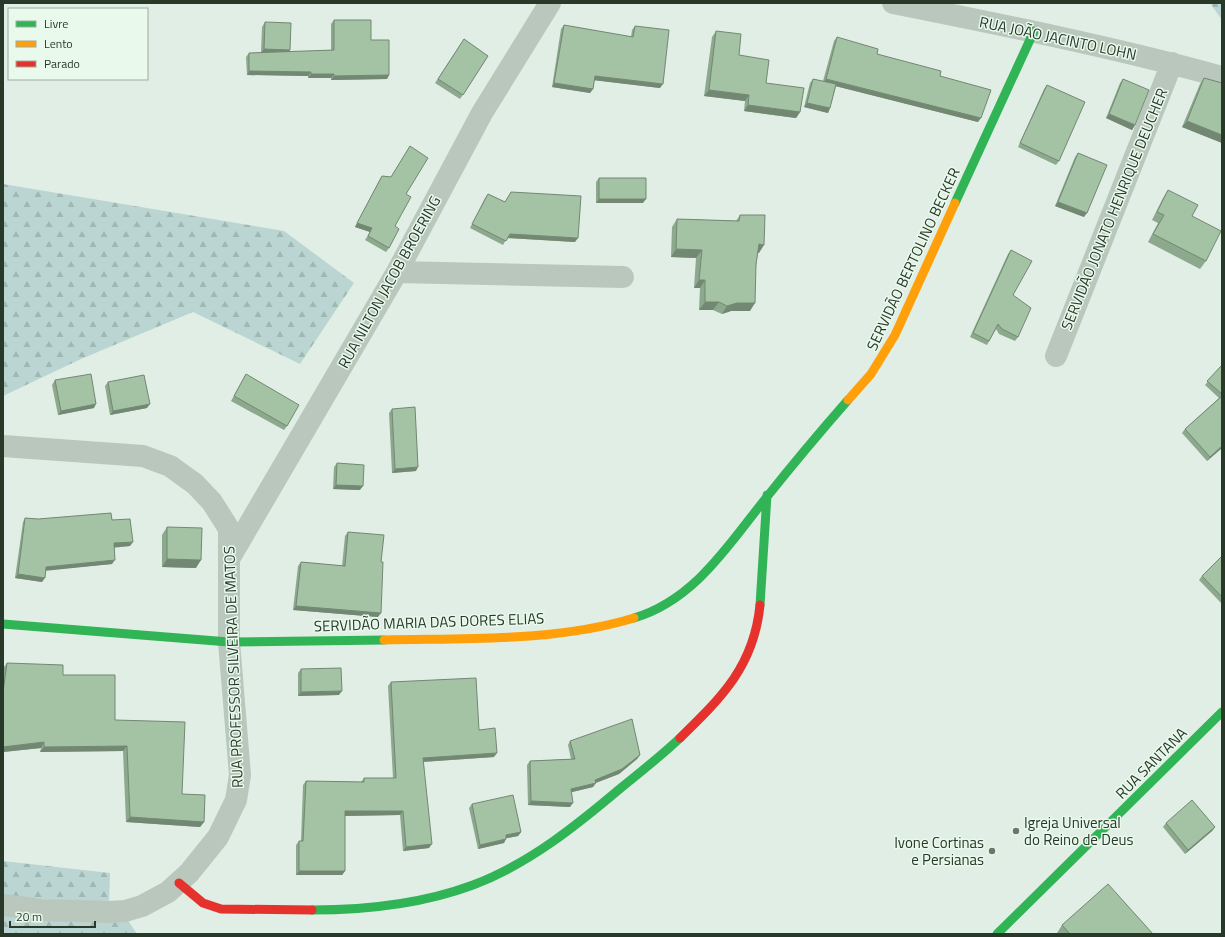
<svg xmlns="http://www.w3.org/2000/svg" width="1225" height="937" font-family="'Titillium Web',sans-serif">
	<style>
		.forest { fill: url(#forest-firs) }
		.lines { fill: none; stroke-linecap: round; stroke-linejoin: round }
		.street { stroke: #bac7bc; stroke-width: 22 }
		.fast { stroke: #30b455; stroke-width: 9 }
		.slow { stroke: #ff9f0a; stroke-width: 9 }
		.jam { stroke: #e5322d; stroke-width: 9 }
		.wall { fill: #8ca88d }
		.shaded-wall { fill: #728873 }
		.building { fill: #a3c3a4; stroke: #728873 }
		.poi-dot { fill: #69786b; stroke: #e9faed; stroke-width: 1.5 }
		.labels { text-anchor: middle; dominant-baseline: central; stroke-width: 3; stroke-linejoin: round; paint-order: stroke }
		.street-label { font-size: 15px; fill: #283829; stroke: #e9faed }
		.poi-label { font-size: 15px; fill: #283829; stroke: #e9faed; text-anchor: start }
	</style>
	<defs>
		<pattern id="forest-firs" width="22" height="20" patternUnits="userSpaceOnUse"><rect width="22" height="20" fill="#bad5d2"/><path d="M5 1l3.5 6h-7zM16 11l3.5 6h-7z" fill="#a0b8b4"/></pattern>
	</defs>
	<rect width="100%" height="100%" fill="#e1eee5"/>
	<!-- forest -->
	<path class="forest" d="M 1210,3 L 1222,3 L 1222,20 Z
		M 3,184 L 284,231 L 354,283 L 300,364 L 193,312 L 81,359 L 3,396 Z
		M 3,861 L 110,873 L 109,904 L 3,896 Z
		M 3,913 L 127,919 L 137,934 L 3,934 Z"/>
	<g class="lines">
		<!-- street -->
		<path class="street" d="M 893,3 C 1003,25 1113,47 1222,77
			M 397,272 L 623,277
			M 1056,356 L 1172,63
			M 3,446 L 143,456 L 170,466 L 195,484 L 212,502 L 229,529 L 229,642 L 240,775 L 236,800 L 218,837 L 189,873 L 168,892 L 142,906 L 125,911 L 109,912 L 41,910 L 3,905
			M 229,559 L 397,272 L 482,113 L 550,3"/>
		<!-- fast -->
		<path class="fast" d="M 955,203 L 1034,31
			M 760,605 L 767,495
			M 634,618 C 695,600 729,544 766,498 C 793,464 820,432 848,400
			M 3,624 L 229,642 L 384,640
			M 312,910 C 366,910 422,904 473,885 C 529,864 577,825 622,787 C 642,771 662,755 680,738
			M 997,934 L 1222,712"/>
		<!-- slow -->
		<path class="slow" d="M 848,400 L 871,374 L 895,335 L 955,203
			M 384,640 C 467,638 555,642 634,618"/>
		<!-- jam -->
		<path class="jam" d="M 680,738 C 722,697 754,666 760,605
			M 179,883 L 203,903 L 221,909 L 312,910"/>
	</g>
	<!-- wall -->
	<path class="wall" d="M 334,20 L 371,40 L 389,75 L 387,79 L 331,80 L 331,78 L 308,78 L 308,76 L 247,75 L 246,57 L 249,53 L 261,53 L 262,27 L 265,22 L 290,50 L 289,52 L 331,50 L 331,24 Z
		M 564,25 L 631,37 L 632,30 L 635,26 L 660,88 L 594,80 L 593,89 L 590,93 L 552,87 L 561,29 Z
		M 716,31 L 739,55 L 766,83 L 800,112 L 796,118 L 744,111 L 745,101 L 704,96 L 712,37 Z
		M 837,37 L 877,54 L 940,76 L 978,122 L 836,86 L 830,108 L 828,113 L 804,107 L 810,83 L 813,79 L 823,81 L 834,41 Z
		M 464,39 L 488,56 L 460,99 L 435,83 Z
		M 1204,78 L 1222,83 L 1222,143 L 1182,127 L 1200,84 Z
		M 1123,79 L 1135,125 L 1132,130 L 1106,118 L 1120,83 Z
		M 1047,85 L 1059,161 L 1056,165 L 1018,147 L 1044,89 Z
		M 410,146 L 406,194 L 395,226 L 389,248 L 386,252 L 365,240 L 370,232 L 355,227 L 379,181 L 382,176 L 391,177 Z
		M 1078,153 L 1084,217 L 1055,206 L 1075,157 Z
		M 599,178 L 643,203 L 596,203 L 596,182 Z
		M 1168,190 L 1192,216 L 1206,261 L 1200,269 L 1148,242 L 1158,223 L 1152,220 L 1163,198 Z
		M 511,192 L 575,242 L 507,238 L 503,245 L 470,228 L 485,198 L 488,194 L 505,202 Z
		M 740,215 L 759,253 L 758,252 L 750,311 L 731,311 L 722,314 L 713,310 L 699,310 L 700,288 L 694,288 L 696,258 L 671,257 L 672,227 L 677,219 L 736,221 Z
		M 1011,250 L 1013,295 L 1018,337 L 1015,341 L 999,334 L 996,329 L 987,345 L 970,337 L 1008,254 Z
		M 1222,365 L 1222,448 L 1207,461 L 1182,433 L 1185,429 L 1219,398 L 1205,385 Z
		M 246,374 L 287,426 L 284,430 L 231,401 Z
		M 55,380 L 94,408 L 58,415 L 52,385 Z
		M 108,382 L 147,408 L 110,415 L 105,386 Z
		M 392,409 L 416,471 L 392,473 L 389,413 Z
		M 337,463 L 360,490 L 333,489 L 334,467 Z
		M 25,518 L 38,519 L 112,520 L 130,546 L 114,547 L 112,564 L 46,570 L 42,582 L 15,578 L 23,522 Z
		M 167,527 L 196,568 L 162,567 L 162,535 Z
		M 348,532 L 381,562 L 378,617 L 293,610 L 298,566 L 301,562 L 342,566 L 345,536 Z
		M 1222,556 L 1222,604 L 1199,580 L 1202,576 Z
		M 7,663 L 63,675 L 115,720 L 182,794 L 204,822 L 200,827 L 126,822 L 123,751 L 40,752 L 41,748 L 3,752 L 3,668 Z
		M 301,669 L 339,695 L 298,696 L 298,673 Z
		M 391,682 L 479,730 L 494,757 L 423,762 L 429,848 L 403,851 L 400,815 L 345,816 L 345,871 L 342,875 L 296,875 L 296,845 L 299,841 L 301,841 L 303,785 L 306,781 L 361,782 L 364,778 L 393,778 L 388,686 Z
		M 570,741 L 640,755 L 637,759 L 619,774 L 595,783 L 593,787 L 572,792 L 570,807 L 528,805 L 527,765 L 530,761 L 571,759 L 568,745 Z
		M 472,804 L 521,832 L 518,836 L 506,838 L 504,843 L 478,849 L 469,808 Z
		M 1166,823 L 1215,827 L 1212,831 L 1185,854 L 1163,827 Z
		M 1062,925 L 1153,934 L 1058,934 L 1057,933 Z"/>
	<!-- shaded-wall -->
	<path class="shaded-wall" d="M 264,49 L 290,50 L 288,54 L 261,53 Z
		M 249,71 L 311,72 L 308,76 L 247,75 Z
		M 311,74 L 334,74 L 331,78 L 308,78 Z
		M 389,75 L 387,79 L 331,80 L 334,76 Z
		M 595,76 L 663,84 L 660,88 L 592,80 Z
		M 826,79 L 981,118 L 978,122 L 823,83 Z
		M 554,83 L 593,89 L 590,93 L 552,87 Z
		M 709,90 L 749,95 L 745,101 L 704,96 Z
		M 807,103 L 830,108 L 828,113 L 804,107 Z
		M 748,105 L 800,112 L 796,118 L 744,111 Z
		M 1109,114 L 1135,125 L 1132,130 L 1106,118 Z
		M 1187,121 L 1222,135 L 1222,143 L 1182,127 Z
		M 599,199 L 646,199 L 643,203 L 596,203 Z
		M 1058,202 L 1087,213 L 1084,217 L 1055,206 Z
		M 357,223 L 372,228 L 370,232 L 355,227 Z
		M 510,234 L 578,238 L 575,242 L 507,238 Z
		M 759,244 L 764,245 L 759,253 L 753,252 Z
		M 676,249 L 702,250 L 696,258 L 671,257 Z
		M 699,280 L 705,280 L 700,288 L 694,288 Z
		M 705,302 L 719,302 L 713,310 L 699,310 Z
		M 737,303 L 755,303 L 750,311 L 731,311 L 722,314 L 727,306 Z
		M 96,404 L 94,408 L 58,415 L 61,411 Z
		M 150,404 L 147,408 L 110,415 L 113,411 Z
		M 1222,446 L 1222,448 L 1207,461 L 1210,457 Z
		M 418,467 L 416,471 L 392,473 L 395,469 Z
		M 336,485 L 363,486 L 360,490 L 333,489 Z
		M 133,542 L 130,546 L 111,548 L 114,543 Z
		M 167,559 L 201,560 L 196,568 L 162,567 Z
		M 115,560 L 112,564 L 44,571 L 46,567 Z
		M 18,574 L 45,578 L 42,582 L 15,578 Z
		M 296,606 L 381,613 L 378,617 L 293,610 Z
		M 342,691 L 339,695 L 298,696 L 301,692 Z
		M 44,742 L 41,748 L 3,752 L 3,747 Z
		M 127,746 L 123,751 L 40,752 L 44,747 Z
		M 497,753 L 494,757 L 420,762 L 423,758 Z
		M 640,755 L 637,759 L 619,774 L 593,784 L 596,783 L 593,787 L 568,793 L 571,789 L 595,780 Z
		M 531,801 L 573,803 L 570,807 L 528,805 Z
		M 345,811 L 403,811 L 400,815 L 343,816 Z
		M 130,817 L 204,822 L 200,827 L 126,822 Z
		M 1215,827 L 1212,831 L 1185,854 L 1188,850 Z
		M 521,832 L 518,836 L 503,839 L 506,835 Z
		M 506,839 L 504,843 L 478,849 L 480,845 Z
		M 432,844 L 429,848 L 403,851 L 406,847 Z
		M 299,871 L 345,871 L 342,875 L 296,875 Z"/>
	<!-- building -->
	<path class="building" d="M 334,20 L 371,20 L 371,40 L 389,40 L 389,75 L 334,76 L 334,74 L 311,74 L 311,72 L 249,71 L 249,53 L 334,50 Z
		M 265,22 L 291,23 L 290,50 L 264,49 Z
		M 564,25 L 633,37 L 635,26 L 669,30 L 663,84 L 595,76 L 593,89 L 554,83 Z
		M 716,31 L 741,34 L 739,55 L 769,60 L 766,83 L 804,88 L 800,112 L 748,105 L 749,95 L 709,90 Z
		M 837,37 L 878,49 L 877,54 L 941,71 L 940,76 L 991,90 L 981,118 L 826,79 Z
		M 464,39 L 488,56 L 463,95 L 438,79 Z
		M 1204,78 L 1222,83 L 1222,135 L 1187,121 Z
		M 813,79 L 836,84 L 830,108 L 807,103 Z
		M 1123,79 L 1149,90 L 1135,125 L 1109,114 Z
		M 1047,85 L 1085,102 L 1059,161 L 1020,143 Z
		M 410,146 L 428,158 L 406,194 L 411,197 L 395,226 L 399,229 L 389,248 L 368,236 L 372,228 L 357,223 L 382,176 L 391,177 Z
		M 1078,153 L 1107,165 L 1087,213 L 1058,202 Z
		M 599,178 L 646,178 L 646,199 L 599,199 Z
		M 1168,190 L 1198,205 L 1192,216 L 1221,231 L 1206,261 L 1153,234 L 1164,215 L 1157,212 Z
		M 511,192 L 581,196 L 578,238 L 510,234 L 506,241 L 472,224 L 488,194 L 505,202 Z
		M 740,215 L 765,215 L 764,245 L 759,244 L 756,264 L 755,303 L 737,303 L 727,306 L 719,302 L 705,302 L 705,280 L 699,280 L 702,250 L 676,249 L 677,219 L 739,221 Z
		M 1011,250 L 1032,261 L 1013,295 L 1031,308 L 1018,337 L 1002,329 L 998,324 L 989,341 L 973,333 Z
		M 1222,365 L 1222,394 L 1207,381 Z
		M 91,374 L 96,404 L 61,411 L 55,380 Z
		M 246,374 L 299,405 L 287,426 L 234,396 Z
		M 144,375 L 150,404 L 113,411 L 108,382 Z
		M 1222,396 L 1222,446 L 1210,457 L 1185,429 Z
		M 415,407 L 418,467 L 395,469 L 392,409 Z
		M 337,463 L 364,465 L 363,486 L 336,485 Z
		M 111,513 L 112,520 L 130,519 L 133,542 L 114,543 L 115,560 L 46,567 L 45,578 L 18,574 L 25,518 L 38,519 Z
		M 167,527 L 202,528 L 201,560 L 167,559 Z
		M 348,532 L 384,535 L 381,562 L 383,562 L 381,613 L 296,606 L 301,562 L 345,566 Z
		M 1222,556 L 1222,597 L 1202,576 Z
		M 7,663 L 63,665 L 63,675 L 115,675 L 115,720 L 185,722 L 182,794 L 205,795 L 204,822 L 130,817 L 127,746 L 44,747 L 44,742 L 3,747 L 3,692 Z
		M 341,668 L 342,691 L 301,692 L 301,669 Z
		M 476,678 L 479,730 L 495,728 L 497,753 L 423,758 L 432,844 L 406,847 L 403,811 L 345,811 L 345,871 L 299,871 L 299,841 L 303,841 L 306,781 L 364,782 L 364,778 L 396,778 L 391,682 Z
		M 632,719 L 640,755 L 622,769 L 595,780 L 596,783 L 571,789 L 573,803 L 531,801 L 530,761 L 575,759 L 570,741 Z
		M 513,795 L 521,832 L 506,835 L 506,839 L 480,845 L 472,804 Z
		M 1192,800 L 1215,827 L 1188,850 L 1166,823 Z
		M 1108,884 L 1153,934 L 1070,934 L 1062,925 Z"/>
	<!-- markers -->
	<g class="poi-dot">
		<circle cx="1016" cy="831" r="4"/>
		<circle cx="992" cy="851" r="4"/>
	</g>
	<g class="labels">
		<!-- street labels -->
		<g class="street-label">
			<text transform="translate(1058 38) rotate(12)">RUA JOÃO JACINTO LOHN</text>
			<text transform="translate(1114 209) rotate(-68)">SERVIDÃO JONATO HENRIQUE DEUCHER</text>
			<text transform="translate(913 259) rotate(-65)">SERVIDÃO BERTOLINO BECKER</text>
			<text transform="translate(389 282) rotate(-61)">RUA NILTON JACOB BROERING</text>
			<text transform="translate(429 622) rotate(-2)">SERVIDÃO MARIA DAS DORES ELIAS</text>
			<text transform="translate(233 667) rotate(-92)">RUA PROFESSOR SILVEIRA DE MATOS</text>
			<text transform="translate(1151 763) rotate(-45)">RUA SANTANA</text>
		</g>
		<!-- poi labels -->
		<g class="poi-label">
			<text x="1024" y="822">Igreja Universal<tspan x="1024" dy="17">do Reino de Deus</tspan></text>
			<text x="984" y="842" text-anchor="end">Ivone Cortinas<tspan x="984" dy="17">e Persianas</tspan></text>
		</g>
	</g>
	<!-- border -->
	<rect width="1225" height="937" fill="none" stroke="#283829" stroke-width="8"/>
	<!-- legend -->
	<rect x="8" y="8" width="140" height="72" fill="#e9faed" stroke="#9cac9f"/>
	<rect x="16" y="21" width="20" height="6" fill="#30b455" stroke="#9cac9f"/>
	<text x="44" y="28" font-size="12" fill="#283829">Livre</text>
	<rect x="16" y="41" width="20" height="6" fill="#ff9f0a" stroke="#9cac9f"/>
	<text x="44" y="48" font-size="12" fill="#283829">Lento</text>
	<rect x="16" y="61" width="20" height="6" fill="#e5322d" stroke="#9cac9f"/>
	<text x="44" y="68" font-size="12" fill="#283829">Parado</text>
	<!-- scale -->
	<path d="M10 921v6h85v-6" fill="none" stroke="#283829" stroke-width="2"/>
	<text x="16" y="921" font-size="12" fill="#283829" stroke="#e9faed" stroke-width="3" paint-order="stroke">20 m</text>
</svg>
